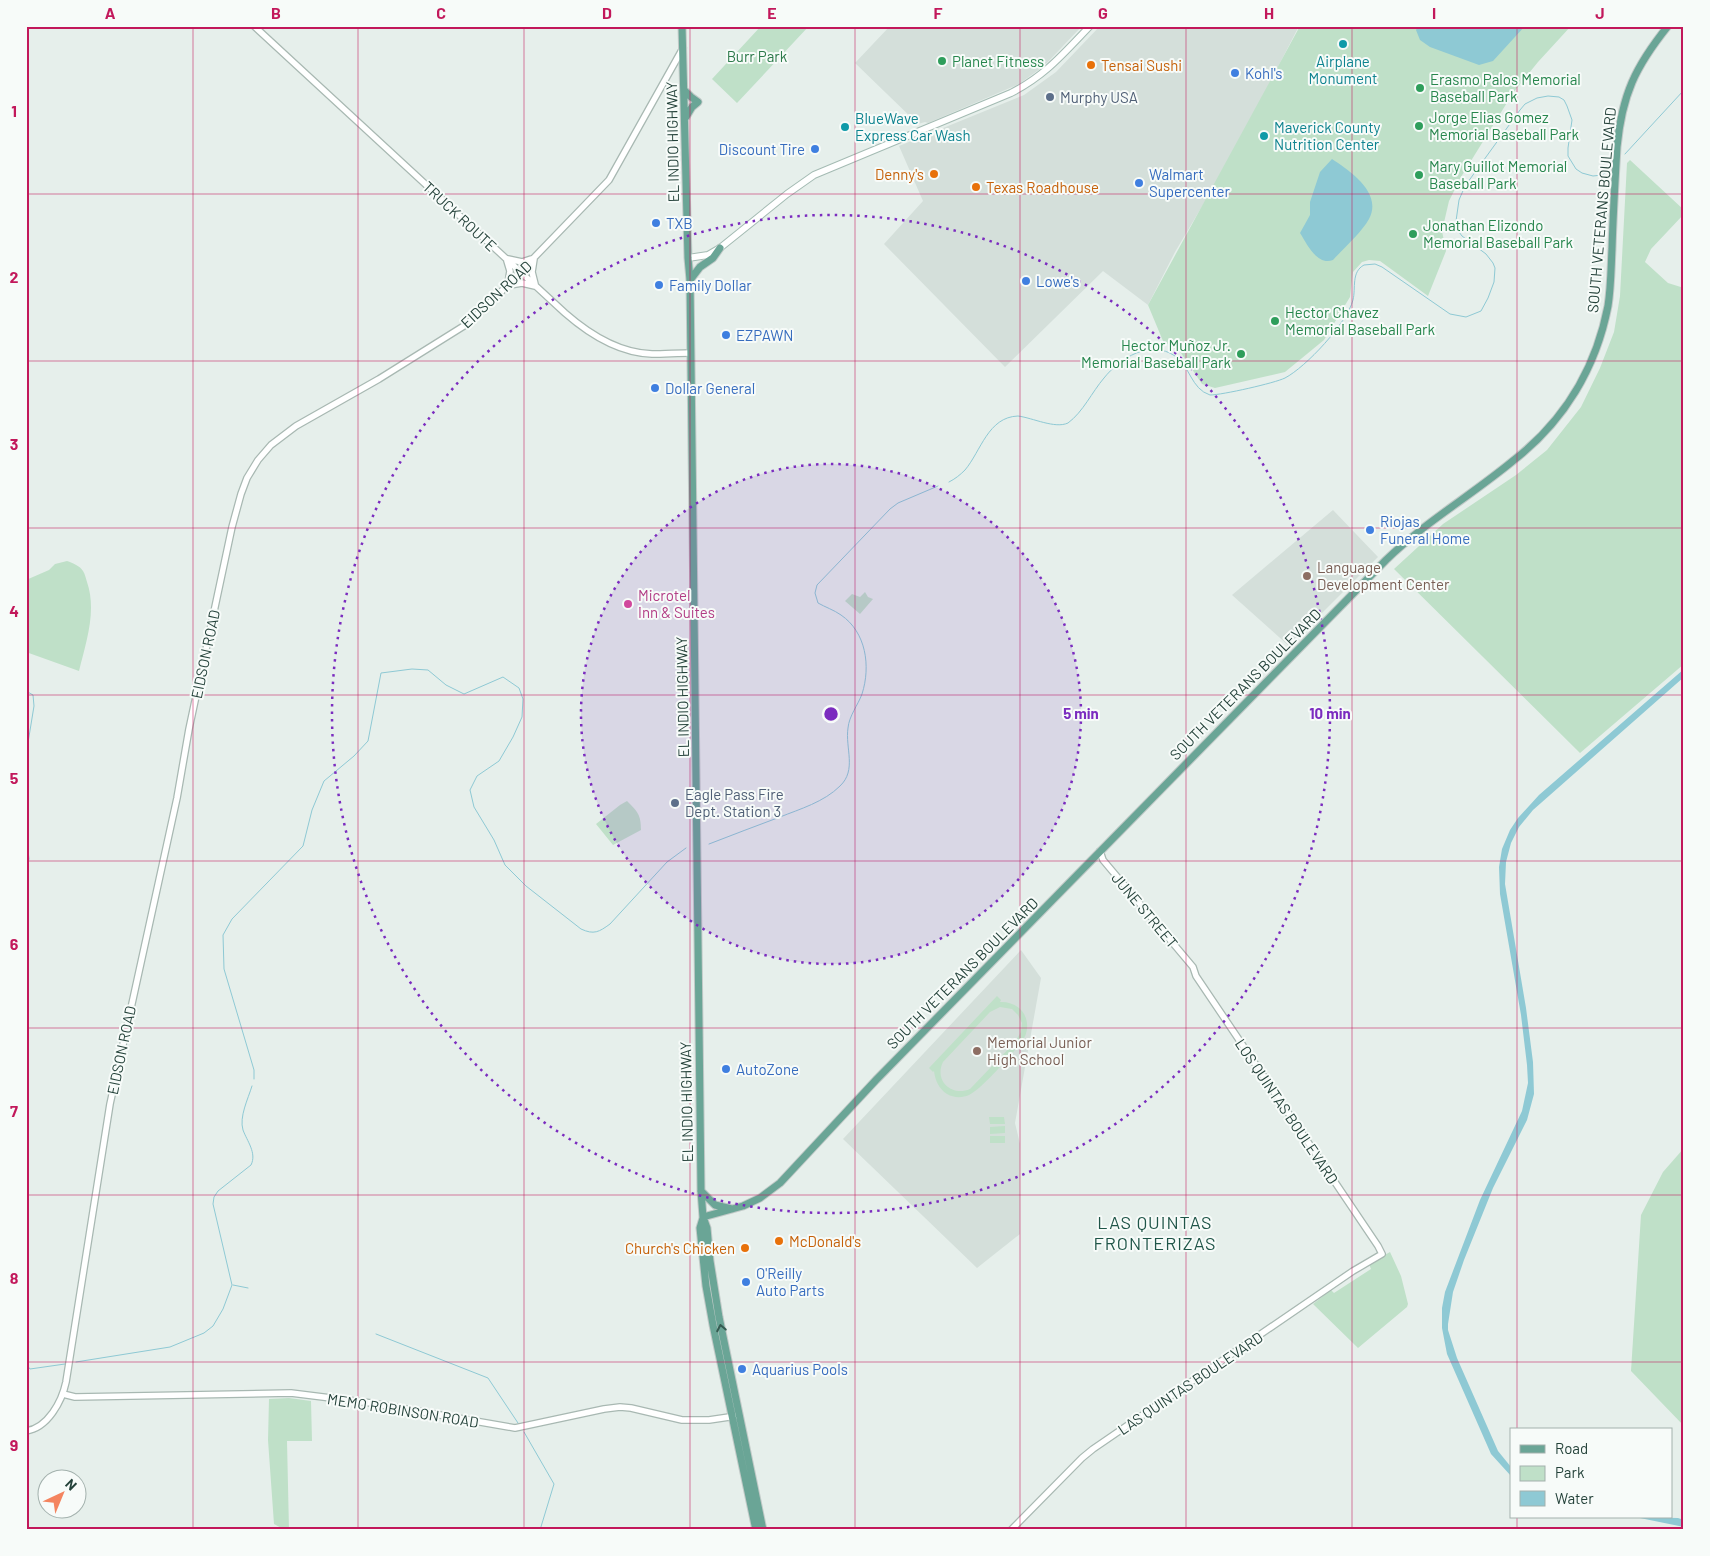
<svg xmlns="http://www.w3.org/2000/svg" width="1710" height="1556" font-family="Barlow,sans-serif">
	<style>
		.built { fill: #d4dfda }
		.green { fill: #bfe0c8; fill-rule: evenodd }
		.water { fill: #8ec9d4 }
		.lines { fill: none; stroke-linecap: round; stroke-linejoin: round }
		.stream { stroke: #8ec9d4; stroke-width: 1 }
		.tertiary-casing { stroke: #a8b8b2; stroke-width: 8 }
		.secondary-casing { stroke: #a4bbb3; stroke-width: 8 }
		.primary-casing { stroke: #c2cac8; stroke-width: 9 }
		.tertiary { stroke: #fff; stroke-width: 5.5 }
		.secondary { stroke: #fff; stroke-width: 6 }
		.primary { stroke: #6aa596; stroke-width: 7 }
		.oneway { stroke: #365b51 }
		.grid { fill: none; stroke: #c2185b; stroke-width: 1; stroke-opacity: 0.55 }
		.ring { fill: none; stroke: #7b2cbf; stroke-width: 2.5; stroke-dasharray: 2.5 5 }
		.culture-dot { fill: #0f9aa8; stroke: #f7fbf9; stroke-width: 2 }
		.leisure-dot { fill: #2e9e5b; stroke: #f7fbf9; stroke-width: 2 }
		.food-dot { fill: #e8710a; stroke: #f7fbf9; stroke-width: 2 }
		.shop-dot { fill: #3f7fe0; stroke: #f7fbf9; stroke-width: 2 }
		.service-dot { fill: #5c6f8a; stroke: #f7fbf9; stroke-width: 2 }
		.education-dot { fill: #8d6e63; stroke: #f7fbf9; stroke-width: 2 }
		.hotel-dot { fill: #d1479c; stroke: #f7fbf9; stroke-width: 2 }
		.labels { text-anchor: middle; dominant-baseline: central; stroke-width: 4; stroke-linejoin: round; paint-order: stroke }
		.park-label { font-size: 15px; fill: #2d7a4b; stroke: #f7fbf9 }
		.leisure-label { font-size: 15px; fill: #27864d; stroke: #f7fbf9; text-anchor: start }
		.culture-label { font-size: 15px; fill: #0d838f; stroke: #f7fbf9; text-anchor: start }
		.food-label { font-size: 15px; fill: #c56008; stroke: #f7fbf9; text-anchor: start }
		.shop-label { font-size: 15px; fill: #366cbe; stroke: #f7fbf9; text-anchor: start }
		.service-label { font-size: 15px; fill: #4e5e75; stroke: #f7fbf9; text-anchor: start }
		.street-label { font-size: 15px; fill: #24423a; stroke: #f7fbf9 }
		.education-label { font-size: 15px; fill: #785e54; stroke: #f7fbf9; text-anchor: start }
		.hotel-label { font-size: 15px; fill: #b23c85; stroke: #f7fbf9; text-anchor: start }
		.quarter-label { font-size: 18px; letter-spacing: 1px; fill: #1f5548; stroke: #f7fbf9 }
		.centre { fill: #7b2cbf; stroke: #f7fbf9; stroke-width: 2.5 }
		.ring-label { font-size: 15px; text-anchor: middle; font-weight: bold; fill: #7b2cbf; stroke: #f7fbf9; stroke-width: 4; stroke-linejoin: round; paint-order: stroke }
		.neatline { fill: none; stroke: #c2185b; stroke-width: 2 }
		.grid-label { font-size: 16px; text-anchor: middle; font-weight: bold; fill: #c2185b }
	</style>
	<rect width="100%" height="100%" fill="#e6efeb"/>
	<!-- built -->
	<path class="built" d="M 890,26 L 1082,26 L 1044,66 L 1019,84 L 928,123 L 925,122 L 918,124 L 855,63 Z
		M 1100,26 L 1299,26 L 1233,154 L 1175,252 L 1148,305 L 1103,271 L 1005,367 L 884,244 L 923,201 L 899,146 L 1024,95 L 1056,72 Z
		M 1333,510 L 1378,557 L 1289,646 L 1232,595 Z
		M 1021,950 L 1041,978 L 1015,1123 L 1020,1144 L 1020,1234 L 977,1268 L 843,1139 Z"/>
	<!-- green -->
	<path class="green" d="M 761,26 L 809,26 L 737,103 L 712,79 Z
		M 1300,26 L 1571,26 L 1538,62 L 1513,93 L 1461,177 L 1449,201 L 1442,231 L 1446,251 L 1428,296 L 1380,261 L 1369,260 L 1362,262 L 1353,272 L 1350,297 L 1324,340 L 1285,372 L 1215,388 L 1202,384 L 1181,353 L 1163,341 L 1148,305 Z
		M 1630,160 L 1684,210 L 1684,214 L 1651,249 L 1645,262 L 1668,283 L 1684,288 L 1684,664 L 1580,753 L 1394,569 L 1443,524 L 1516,475 L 1547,450 L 1581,407 L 1600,368 L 1614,332 L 1620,296 L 1627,163 Z
		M 67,561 C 73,563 80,566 83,571 C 85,574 86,579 87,582 C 97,611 86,642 79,671 L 26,652 L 26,580 L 49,570 L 55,564 Z
		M 865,592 L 868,597 L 873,599 L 860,614 L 845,601 L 852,594 L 860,597 Z
		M 627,801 C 638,812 641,815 641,830 L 613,845 L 596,824 L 620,805 Z
		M 997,996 L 1001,1000 L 1000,1002 C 1024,1001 1035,1025 1021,1043 C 1011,1055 981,1090 969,1095 C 962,1098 954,1098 947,1094 C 939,1089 935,1080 934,1071 L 933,1072 L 929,1068 ZM 1000,1007 L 1012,1009 L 1018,1015 L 1022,1023 L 1021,1032 L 1015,1042 L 970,1089 C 951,1097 934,1080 943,1062 L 990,1012 Z
		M 989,1117 L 1004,1117 L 1005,1124 L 990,1124 Z
		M 1005,1126 L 1005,1133 L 990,1134 L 990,1127 Z
		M 990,1136 L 1005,1136 L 1005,1143 L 990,1143 Z
		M 1684,1148 L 1684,1426 L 1631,1371 L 1641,1215 L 1663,1172 Z
		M 1390,1252 L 1401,1276 L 1408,1304 L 1407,1307 L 1358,1348 L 1313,1304 L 1331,1290 L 1334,1293 L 1371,1269 L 1369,1264 Z
		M 289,1398 L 311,1401 L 312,1441 L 287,1441 L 289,1530 L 285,1530 L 274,1524 L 268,1440 L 269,1399 Z"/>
	<!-- water -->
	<path class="water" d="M 1418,26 L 1525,26 L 1493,61 L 1479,65 L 1430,47 L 1420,40 L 1416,30 Z
		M 1332,159 C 1350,171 1383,193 1369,219 C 1362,232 1343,249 1333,260 C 1317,266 1307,244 1300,233 L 1310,215 L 1310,202 L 1320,172 Z
		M 1684,669 L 1684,677 L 1533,810 L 1519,827 L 1511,843 L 1506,862 L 1505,884 L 1526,1008 L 1533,1062 L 1534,1094 L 1527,1120 L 1493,1188 L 1464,1260 L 1453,1292 L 1448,1324 L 1448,1330 L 1457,1358 L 1498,1451 L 1511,1467 L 1511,1476 L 1491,1454 L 1447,1354 L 1442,1328 L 1442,1308 L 1445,1292 L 1480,1200 L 1522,1111 L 1528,1083 L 1527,1065 L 1521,1015 L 1500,894 L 1499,867 L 1502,849 L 1510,830 L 1518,818 L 1539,795 Z
		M 1635,1517 L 1678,1518 L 1684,1520 L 1684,1527 Z"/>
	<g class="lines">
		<!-- stream -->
		<path class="stream" d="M 1625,154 L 1684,90
			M 949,482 C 955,479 960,475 965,470 C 981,451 988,417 1018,416 C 1033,418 1055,429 1068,423 C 1083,412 1092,392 1104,378 C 1120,358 1150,339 1175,356 C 1190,366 1191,389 1210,395 C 1222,395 1275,383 1285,378 C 1306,367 1347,323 1353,300 C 1356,288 1351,272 1364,265 L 1375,264 L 1382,267 L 1450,314 L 1466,317 L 1481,311 L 1488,298 L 1494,282 L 1495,268 L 1493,263 L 1486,254 L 1462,236 L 1459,232 L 1456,221 L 1459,200 L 1465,186 L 1520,110 L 1525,104 L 1537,98 L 1548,96 L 1559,97 L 1564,100 L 1567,106 L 1572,120 L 1568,148 L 1568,156 L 1576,169 L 1582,173 L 1593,176 L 1602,175 L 1607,172
			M 26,691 L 33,695 L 34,706 L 26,755
			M 26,835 L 29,859 L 26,868
			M 709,844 C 732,835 756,826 780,817 C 800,809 824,802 840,786 C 857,770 845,748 848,728 C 849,716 858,705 862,694 C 871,666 866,632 841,615 C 834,610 825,607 818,603 L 815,593 L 817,585 L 890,509 L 898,503 L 938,486
			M 254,1079 L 254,1070 L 224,969 L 223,935 L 232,919 L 303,846 L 312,810 L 324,781 L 354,756 L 368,741 L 381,673 L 412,669 L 428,670 L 446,685 L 464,694 L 503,677 L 519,688 L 523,699 L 522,717 L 513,737 L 499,761 L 477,776 L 470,790 L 474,807 L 494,840 L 505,865 L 526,886 L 581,929 C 594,935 599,932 610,924 L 667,862 L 686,848
			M 233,1285 L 248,1288
			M 376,1334 L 488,1378 L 518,1423
			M 76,1362 L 170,1347 L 204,1333 L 213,1326 L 223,1309 L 232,1285 L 213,1204 L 214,1197 L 218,1191 L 251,1165 C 257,1153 247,1141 243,1130 C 239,1117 248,1099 252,1086
			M 26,1364 L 30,1369 L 65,1364
			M 524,1432 L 554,1484 L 540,1530"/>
		<!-- tertiary casing -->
		<g class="tertiary-casing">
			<path id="tertiary" d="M 254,26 L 565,313 C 589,334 618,353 652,354 C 665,354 678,353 691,353
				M 508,259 L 522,262 L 531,259
				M 534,259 L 532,272 L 535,284
				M 507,261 L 510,271 L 508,283
				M 510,285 L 522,283 L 535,286
				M 63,1394 L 75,1397 L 291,1393 L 371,1403 L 515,1428 L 604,1409 L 620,1407 L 631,1408 L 682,1420 L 709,1420 L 736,1416
				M 26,1431 C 48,1428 62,1401 66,1382 L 110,1104 L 177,798 L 189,729 L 232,527 L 241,494 L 247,478 L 258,460 L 271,445 L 296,426 L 379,379 L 467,324 L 498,295 L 609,180 L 683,48
				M 1011,1530 L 1082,1458 L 1093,1449 L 1353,1271 L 1382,1254 L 1378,1246 L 1196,976 L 1193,967 L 1103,860 L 1100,851"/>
		</g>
		<!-- secondary casing -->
		<g class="secondary-casing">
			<path id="secondary" d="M 688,258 L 708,255 L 720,248 L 787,194 L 814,175 L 1011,93 C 1046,75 1063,54 1090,26"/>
		</g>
		<!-- primary casing -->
		<g class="primary-casing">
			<path id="primary" d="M 682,26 L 688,258 L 690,280 L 701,1191 L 703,1217 L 707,1228 L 710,1261 L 719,1317 L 763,1530
				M 684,90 L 691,97 L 698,102 L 692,107 L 686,117
				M 690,280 L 700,267 L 713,258 L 720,248
				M 701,1191 L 715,1205 L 732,1209
				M 703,1217 L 743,1206 L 760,1198 L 780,1183 L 876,1080 L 1386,560 C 1425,522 1472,495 1514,460 C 1564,421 1596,368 1608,306 C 1611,287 1611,268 1612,249 C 1613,215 1615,181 1617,147 C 1622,95 1635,67 1668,26
				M 703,1218 L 700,1228 L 706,1286 L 713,1325 L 756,1530"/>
		</g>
		<!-- tertiary -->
		<use href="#tertiary" class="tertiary"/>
		<!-- secondary -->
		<use href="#secondary" class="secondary"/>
		<!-- primary -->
		<use href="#primary" class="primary"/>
	</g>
	<!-- one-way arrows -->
	<defs><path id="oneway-chevron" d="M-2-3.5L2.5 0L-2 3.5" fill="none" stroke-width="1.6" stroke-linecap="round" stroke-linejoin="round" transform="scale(1.25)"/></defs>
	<use class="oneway" href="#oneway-chevron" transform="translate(721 1328) rotate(-101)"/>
	<!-- grid -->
	<path class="grid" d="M 193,26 L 193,1530M 358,26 L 358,1530M 524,26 L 524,1530M 690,26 L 690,1530M 855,26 L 855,1530M 1020,26 L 1020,1530M 1186,26 L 1186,1530M 1352,26 L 1352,1530M 1517,26 L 1517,1430M 26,194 L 1684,194M 26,361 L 1684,361M 26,528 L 1684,528M 26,695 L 1684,695M 26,861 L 1684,861M 26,1028 L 1684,1028M 26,1195 L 1684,1195M 26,1362 L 1684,1362M 1517,1517 L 1517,1530"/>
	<!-- distance rings -->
	<circle cx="831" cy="714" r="250" fill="#7b2cbf" fill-opacity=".12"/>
	<g class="ring">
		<circle cx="831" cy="714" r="250"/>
		<circle cx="831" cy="714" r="499"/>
	</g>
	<!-- markers -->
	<g class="culture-dot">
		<circle cx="1343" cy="44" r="5"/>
		<circle cx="845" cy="127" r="5"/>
		<circle cx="1264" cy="136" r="5"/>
	</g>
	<g class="leisure-dot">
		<circle cx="942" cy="61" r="5"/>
		<circle cx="1420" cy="88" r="5"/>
		<circle cx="1419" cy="126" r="5"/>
		<circle cx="1419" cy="175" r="5"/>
		<circle cx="1413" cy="234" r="5"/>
		<circle cx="1275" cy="321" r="5"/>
		<circle cx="1241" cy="354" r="5"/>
	</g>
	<g class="food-dot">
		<circle cx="1091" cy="65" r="5"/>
		<circle cx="934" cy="174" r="5"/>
		<circle cx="976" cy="187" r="5"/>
		<circle cx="779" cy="1241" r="5"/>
		<circle cx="745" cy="1248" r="5"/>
	</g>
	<g class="shop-dot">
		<circle cx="1235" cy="73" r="5"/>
		<circle cx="815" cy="149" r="5"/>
		<circle cx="1139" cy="183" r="5"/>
		<circle cx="656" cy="223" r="5"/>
		<circle cx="1026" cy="281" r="5"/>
		<circle cx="659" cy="285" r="5"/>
		<circle cx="726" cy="335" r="5"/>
		<circle cx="655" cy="388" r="5"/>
		<circle cx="1370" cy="530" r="5"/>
		<circle cx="726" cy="1069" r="5"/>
		<circle cx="746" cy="1282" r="5"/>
		<circle cx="742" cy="1369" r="5"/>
	</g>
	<g class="service-dot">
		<circle cx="1050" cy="97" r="5"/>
		<circle cx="675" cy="803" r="5"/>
	</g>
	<g class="education-dot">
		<circle cx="1307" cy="576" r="5"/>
		<circle cx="977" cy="1051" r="5"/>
	</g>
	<circle class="hotel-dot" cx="628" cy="604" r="5"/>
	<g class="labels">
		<!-- park labels -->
		<g class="park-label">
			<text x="757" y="56">Burr Park</text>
		</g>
		<!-- leisure labels -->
		<g class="leisure-label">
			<text x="952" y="61">Planet Fitness</text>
			<text x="1430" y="79">Erasmo Palos Memorial<tspan x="1430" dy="17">Baseball Park</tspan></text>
			<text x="1429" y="117">Jorge Elias Gomez<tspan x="1429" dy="17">Memorial Baseball Park</tspan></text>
			<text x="1429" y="166">Mary Guillot Memorial<tspan x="1429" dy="17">Baseball Park</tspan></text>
			<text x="1423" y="225">Jonathan Elizondo<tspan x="1423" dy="17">Memorial Baseball Park</tspan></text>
			<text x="1285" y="312">Hector Chavez<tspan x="1285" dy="17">Memorial Baseball Park</tspan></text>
			<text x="1231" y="345" text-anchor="end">Hector Muñoz Jr.<tspan x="1231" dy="17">Memorial Baseball Park</tspan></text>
		</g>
		<!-- culture labels -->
		<g class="culture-label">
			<text x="1343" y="61" text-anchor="middle">Airplane<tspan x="1343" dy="17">Monument</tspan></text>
			<text x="855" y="118">BlueWave<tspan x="855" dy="17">Express Car Wash</tspan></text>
			<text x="1274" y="127">Maverick County<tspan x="1274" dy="17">Nutrition Center</tspan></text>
		</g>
		<!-- food labels -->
		<g class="food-label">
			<text x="1101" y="65">Tensai Sushi</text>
			<text x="924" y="174" text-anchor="end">Denny's</text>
			<text x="986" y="187">Texas Roadhouse</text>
			<text x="789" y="1241">McDonald's</text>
			<text x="735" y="1248" text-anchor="end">Church's Chicken</text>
		</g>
		<!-- shop labels -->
		<g class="shop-label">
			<text x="1245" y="73">Kohl's</text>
			<text x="805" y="149" text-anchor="end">Discount Tire</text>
			<text x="1149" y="174">Walmart<tspan x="1149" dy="17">Supercenter</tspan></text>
			<text x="666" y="223">TXB</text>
			<text x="1036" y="281">Lowe's</text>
			<text x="669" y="285">Family Dollar</text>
			<text x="736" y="335">EZPAWN</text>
			<text x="665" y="388">Dollar General</text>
			<text x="1380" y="521">Riojas<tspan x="1380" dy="17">Funeral Home</tspan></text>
			<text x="736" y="1069">AutoZone</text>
			<text x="756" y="1273">O'Reilly<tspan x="756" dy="17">Auto Parts</tspan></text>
			<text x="752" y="1369">Aquarius Pools</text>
		</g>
		<!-- service labels -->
		<g class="service-label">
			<text x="1060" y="97">Murphy USA</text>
			<text x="685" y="794">Eagle Pass Fire<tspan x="685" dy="17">Dept. Station 3</tspan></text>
		</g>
		<!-- street labels -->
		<g class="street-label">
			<text transform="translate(672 142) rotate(-91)">EL INDIO HIGHWAY</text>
			<text transform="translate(1601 210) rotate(-85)">SOUTH VETERANS BOULEVARD</text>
			<text transform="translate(460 216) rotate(43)">TRUCK ROUTE</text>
			<text transform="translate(496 294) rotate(-43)">EIDSON ROAD</text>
			<text transform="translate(205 654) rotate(-78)">EIDSON ROAD</text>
			<text transform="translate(1245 684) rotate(-45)">SOUTH VETERANS BOULEVARD</text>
			<text transform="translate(682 697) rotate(-91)">EL INDIO HIGHWAY</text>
			<text transform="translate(1145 910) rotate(50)">JUNE STREET</text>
			<text transform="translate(962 973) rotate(-45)">SOUTH VETERANS BOULEVARD</text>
			<text transform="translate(121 1050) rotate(-78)">EIDSON ROAD</text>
			<text transform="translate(686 1102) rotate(-91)">EL INDIO HIGHWAY</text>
			<text transform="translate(1287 1111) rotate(56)">LOS QUINTAS BOULEVARD</text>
			<text transform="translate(1190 1383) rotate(-34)">LAS QUINTAS BOULEVARD</text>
			<text transform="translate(403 1410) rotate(9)">MEMO ROBINSON ROAD</text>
		</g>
		<!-- education labels -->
		<g class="education-label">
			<text x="1317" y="567">Language<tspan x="1317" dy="17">Development Center</tspan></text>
			<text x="987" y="1042">Memorial Junior<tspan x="987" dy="17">High School</tspan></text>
		</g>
		<!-- hotel labels -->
		<g class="hotel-label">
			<text x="638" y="595">Microtel<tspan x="638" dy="17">Inn &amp; Suites</tspan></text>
		</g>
		<!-- quarter labels -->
		<g class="quarter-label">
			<text x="1155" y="1222">LAS QUINTAS<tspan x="1155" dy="21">FRONTERIZAS</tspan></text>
		</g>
	</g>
	<circle cx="831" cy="714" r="8" class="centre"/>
	<g class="ring-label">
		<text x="1081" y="719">5 min</text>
		<text x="1330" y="719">10 min</text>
	</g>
	<!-- border -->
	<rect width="1710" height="1556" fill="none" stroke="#f7fbf9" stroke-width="55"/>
	<!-- legend -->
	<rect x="1510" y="1428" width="162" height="90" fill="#f7fbf9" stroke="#a3b1ad"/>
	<rect x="1520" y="1445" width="25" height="8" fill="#6aa596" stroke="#a3b1ad"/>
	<text x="1555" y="1454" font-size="15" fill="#24423a">Road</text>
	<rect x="1520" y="1466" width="25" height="15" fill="#bfe0c8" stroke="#a3b1ad"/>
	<text x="1555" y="1478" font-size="15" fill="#24423a">Park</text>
	<rect x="1520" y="1491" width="25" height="15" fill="#8ec9d4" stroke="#a3b1ad"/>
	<text x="1555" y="1504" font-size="15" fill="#24423a">Water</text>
	<!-- north arrow -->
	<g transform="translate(62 1494) rotate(44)"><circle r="24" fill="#f7fbf9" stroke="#a3b1ad"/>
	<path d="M0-4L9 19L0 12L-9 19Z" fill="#f4845f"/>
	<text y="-8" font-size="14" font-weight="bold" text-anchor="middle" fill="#24423a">N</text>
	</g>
	<rect x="28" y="28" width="1654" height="1500" class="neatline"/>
	<g class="grid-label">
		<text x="110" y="19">A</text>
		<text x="276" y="19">B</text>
		<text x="441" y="19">C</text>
		<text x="607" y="19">D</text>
		<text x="772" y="19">E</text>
		<text x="938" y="19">F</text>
		<text x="1103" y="19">G</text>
		<text x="1269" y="19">H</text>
		<text x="1434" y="19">I</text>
		<text x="1600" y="19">J</text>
		<text x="14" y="117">1</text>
		<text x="14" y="283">2</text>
		<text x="14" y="450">3</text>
		<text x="14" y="617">4</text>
		<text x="14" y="784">5</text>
		<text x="14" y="950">6</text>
		<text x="14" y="1117">7</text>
		<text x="14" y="1284">8</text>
		<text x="14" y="1451">9</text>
	</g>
</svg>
